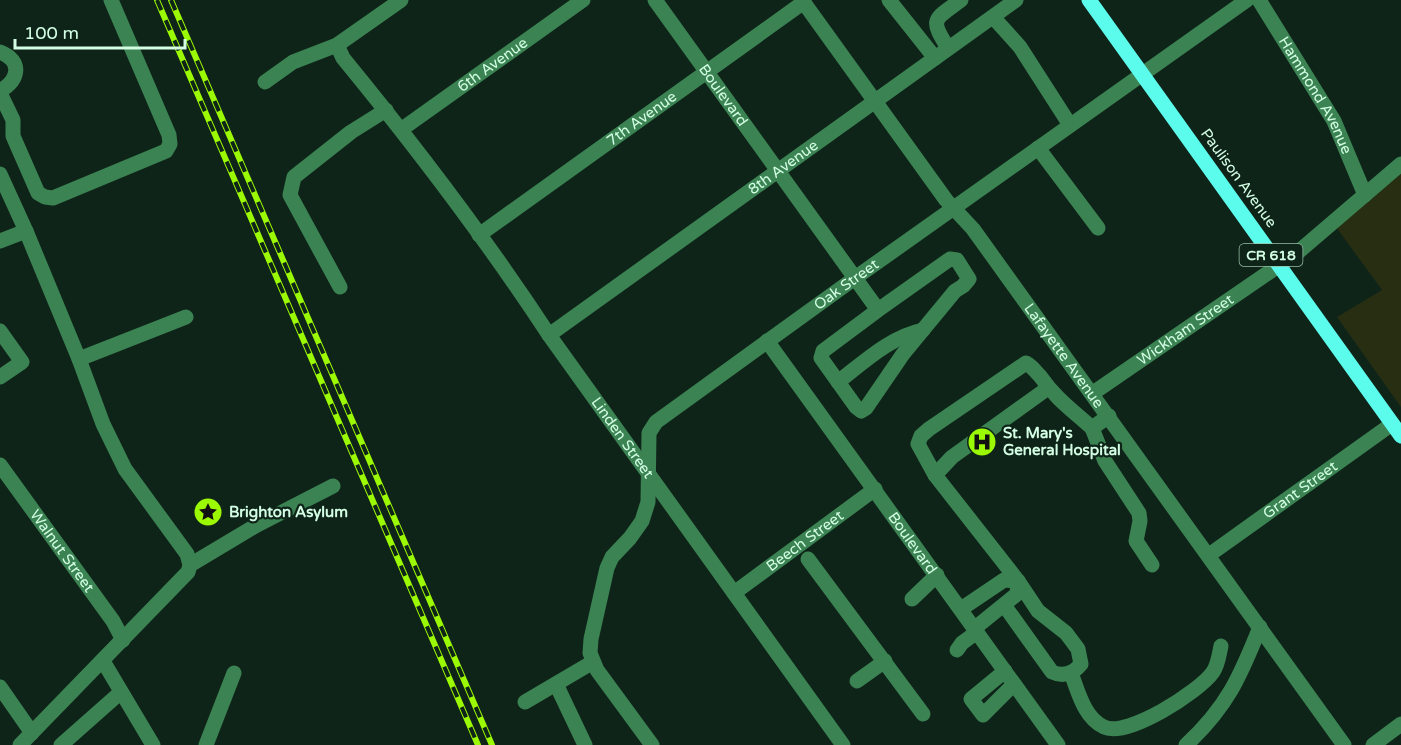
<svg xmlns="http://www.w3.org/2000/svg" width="1401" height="745" font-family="'Varela Round',sans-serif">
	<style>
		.green { fill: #272e12 }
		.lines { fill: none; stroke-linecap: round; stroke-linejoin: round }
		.minor { stroke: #3b8352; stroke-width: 15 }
		.major { stroke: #5cfced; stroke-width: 15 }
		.rail-casing { stroke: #9cf904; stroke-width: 6 }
		.rail { stroke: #0f2419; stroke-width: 4; stroke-dasharray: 11; stroke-linecap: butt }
		.labels { text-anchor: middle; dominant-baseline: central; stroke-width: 4.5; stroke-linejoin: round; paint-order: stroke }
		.shield { fill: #0f2419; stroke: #98bda7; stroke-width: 1.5 }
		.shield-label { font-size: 14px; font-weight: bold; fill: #d3fee4 }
		.street-label { font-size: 15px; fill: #d3fee4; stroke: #0f2419 }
		.poi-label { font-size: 15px; font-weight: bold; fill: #d3fee4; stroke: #0f2419; text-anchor: start }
	</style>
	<rect width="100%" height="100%" fill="#0f2419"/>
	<!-- green -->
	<path class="green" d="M 1401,174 L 1401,407 L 1337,317 L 1382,290 L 1336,227 Z"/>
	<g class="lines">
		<!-- minor -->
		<g class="minor">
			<path id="s1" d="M 655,0 L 878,310 L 823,351 L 821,358 L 856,407 L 861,411 L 866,408 L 903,354 L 955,291 L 963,286 L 969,279 L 957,260 L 950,259 L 878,310"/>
			<path id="s2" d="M 802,0 L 946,200 L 973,229 L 1344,745"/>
			<path d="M 889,0 L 935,58"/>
			<path id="s3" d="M 1259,0 L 1334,121 L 1365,195"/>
			<path d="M 993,17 L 1020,47 L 1070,125"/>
			<path id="s4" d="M 337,45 L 343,58 C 416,147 486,239 549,335 L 843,745"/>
			<path d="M 948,48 C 929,18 934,20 961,0"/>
			<path d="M 0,52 C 23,61 19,80 0,91"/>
			<path d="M 265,82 L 293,62 L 337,45 L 401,0"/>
			<path d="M 0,93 L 13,120 L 13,136 L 38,193 L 45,197 L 53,198 L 166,151 L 170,144 L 169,135 L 111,0"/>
			<path id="s5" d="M 402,129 L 583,0"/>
			<path d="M 1038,148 L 1098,228"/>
			<path d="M 0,174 L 26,231 L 79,359"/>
			<path id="s6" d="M 479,235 L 804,2"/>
			<path d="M 0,241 L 26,231"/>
			<path d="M 340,287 L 290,195 L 294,177 L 351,132 L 386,110"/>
			<path d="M 0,331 L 22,362 L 0,377"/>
			<path id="s7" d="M 549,335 L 1016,0"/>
			<path id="s8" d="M 767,341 L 1058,745"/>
			<path d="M 838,382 C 864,362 890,337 923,330"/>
			<path id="s9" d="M 1093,393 L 1297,253 L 1401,164"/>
			<path d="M 1092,428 L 1105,461 L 1139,513 L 1140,521 L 1136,541 L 1152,565"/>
			<path id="s10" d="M 0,465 L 113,621 L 123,640"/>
			<path d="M 935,475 L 952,457 L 1048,388"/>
			<path id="s11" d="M 1209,555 L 1392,424"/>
			<path d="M 808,559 L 923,714"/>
			<path d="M 190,565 L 257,525 L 333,486"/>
			<path id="s12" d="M 734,593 L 875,489"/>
			<path d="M 912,599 L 937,575"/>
			<path d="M 1004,605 L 1052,672 C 1063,677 1073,674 1081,664 L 1078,649 L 1066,633 L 1038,611 L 1018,581 L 935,475 L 918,444 L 921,436 L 929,429 L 1026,363 C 1032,366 1035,371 1040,376 C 1057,400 1071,409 1092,428 L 1109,416"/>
			<path d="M 961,609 L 1004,580 L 1018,581"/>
			<path d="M 975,628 L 1017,594 L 1018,581"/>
			<path d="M 957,650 L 962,643 L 977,632"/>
			<path d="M 103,661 L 153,745"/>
			<path d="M 1005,671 L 971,699 L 983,715 L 1014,684"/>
			<path d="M 1071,673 C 1078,691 1084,718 1104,727 C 1127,738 1199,692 1213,672 C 1218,665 1219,655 1221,646"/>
			<path d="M 857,681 L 885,661"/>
			<path d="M 556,684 L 585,745"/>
			<path d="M 0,687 L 32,733"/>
			<path d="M 525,702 L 593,662"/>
			<path d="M 20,745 L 188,572 L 190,565 L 187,554 L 125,469 L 103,424 L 79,359 L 186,317"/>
			<path d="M 61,745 L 121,692"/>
			<path d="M 206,745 L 234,673"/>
			<path id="s13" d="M 652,745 L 597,670 L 590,653 L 591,639 L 607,568 L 612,557 L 630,538 L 642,521 L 648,502 L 649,433 L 656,422 L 855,278 L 1247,0"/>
			<path d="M 1186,745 C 1227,707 1240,677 1260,627"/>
			<path d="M 1373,745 L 1401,724"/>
		</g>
		<!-- major -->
		<path class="major" d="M 1089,0 L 1401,436"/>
		<!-- rail casing -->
		<g class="rail-casing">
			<path id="rail" d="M 157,0 L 478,745
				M 171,0 L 492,745"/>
		</g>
		<!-- rail -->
		<use href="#rail" class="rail"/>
	</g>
	<!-- icons -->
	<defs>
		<g id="hospital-disc" transform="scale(1.5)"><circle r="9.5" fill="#9cf904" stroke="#0f2419"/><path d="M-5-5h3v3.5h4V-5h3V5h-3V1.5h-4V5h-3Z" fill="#111"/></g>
		<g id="sight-disc" transform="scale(1.5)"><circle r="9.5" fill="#9cf904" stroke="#0f2419"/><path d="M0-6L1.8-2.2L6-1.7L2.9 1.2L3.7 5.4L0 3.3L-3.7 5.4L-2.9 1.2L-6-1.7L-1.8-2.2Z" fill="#111"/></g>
	</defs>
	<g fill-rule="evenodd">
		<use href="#hospital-disc" x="982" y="442"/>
		<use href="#sight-disc" x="208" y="512"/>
	</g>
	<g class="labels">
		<!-- shield labels -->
		<rect class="shield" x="1239.5" y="244" width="63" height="22" rx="4.5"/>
		<g class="shield-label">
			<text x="1271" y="255">CR 618</text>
		</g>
		<!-- street labels -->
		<g class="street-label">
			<text stroke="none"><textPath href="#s5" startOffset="111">6th Avenue</textPath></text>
			<text stroke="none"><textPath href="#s1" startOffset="117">Boulevard</textPath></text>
			<text stroke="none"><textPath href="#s3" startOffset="111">Hammond Avenue</textPath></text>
			<text stroke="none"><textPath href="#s6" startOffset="200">7th Avenue</textPath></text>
			<text stroke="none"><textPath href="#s7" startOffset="288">8th Avenue</textPath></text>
			<text transform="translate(1239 178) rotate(54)">Paulison Avenue</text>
			<text stroke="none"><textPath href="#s13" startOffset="594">Oak Street</textPath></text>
			<text stroke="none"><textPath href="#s9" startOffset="112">Wickham Street</textPath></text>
			<text stroke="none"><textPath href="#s2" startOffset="442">Lafayette Avenue</textPath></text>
			<text stroke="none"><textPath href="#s4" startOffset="486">Linden Street</textPath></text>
			<text stroke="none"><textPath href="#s11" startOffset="112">Grant Street</textPath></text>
			<text stroke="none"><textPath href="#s12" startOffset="88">Beech Street</textPath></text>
			<text stroke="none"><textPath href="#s8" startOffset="249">Boulevard</textPath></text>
			<text stroke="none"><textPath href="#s10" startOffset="106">Walnut Street</textPath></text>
		</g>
		<!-- poi labels -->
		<g class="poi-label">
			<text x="1003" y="433">St. Mary's<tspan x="1003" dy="17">General Hospital</tspan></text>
			<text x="229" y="512">Brighton Asylum</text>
		</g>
	</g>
	<!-- scale -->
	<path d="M15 39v9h170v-9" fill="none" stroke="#d3fee4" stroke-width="3"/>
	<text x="24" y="39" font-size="18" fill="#d3fee4" stroke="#0f2419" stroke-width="4.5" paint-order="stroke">100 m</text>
</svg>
